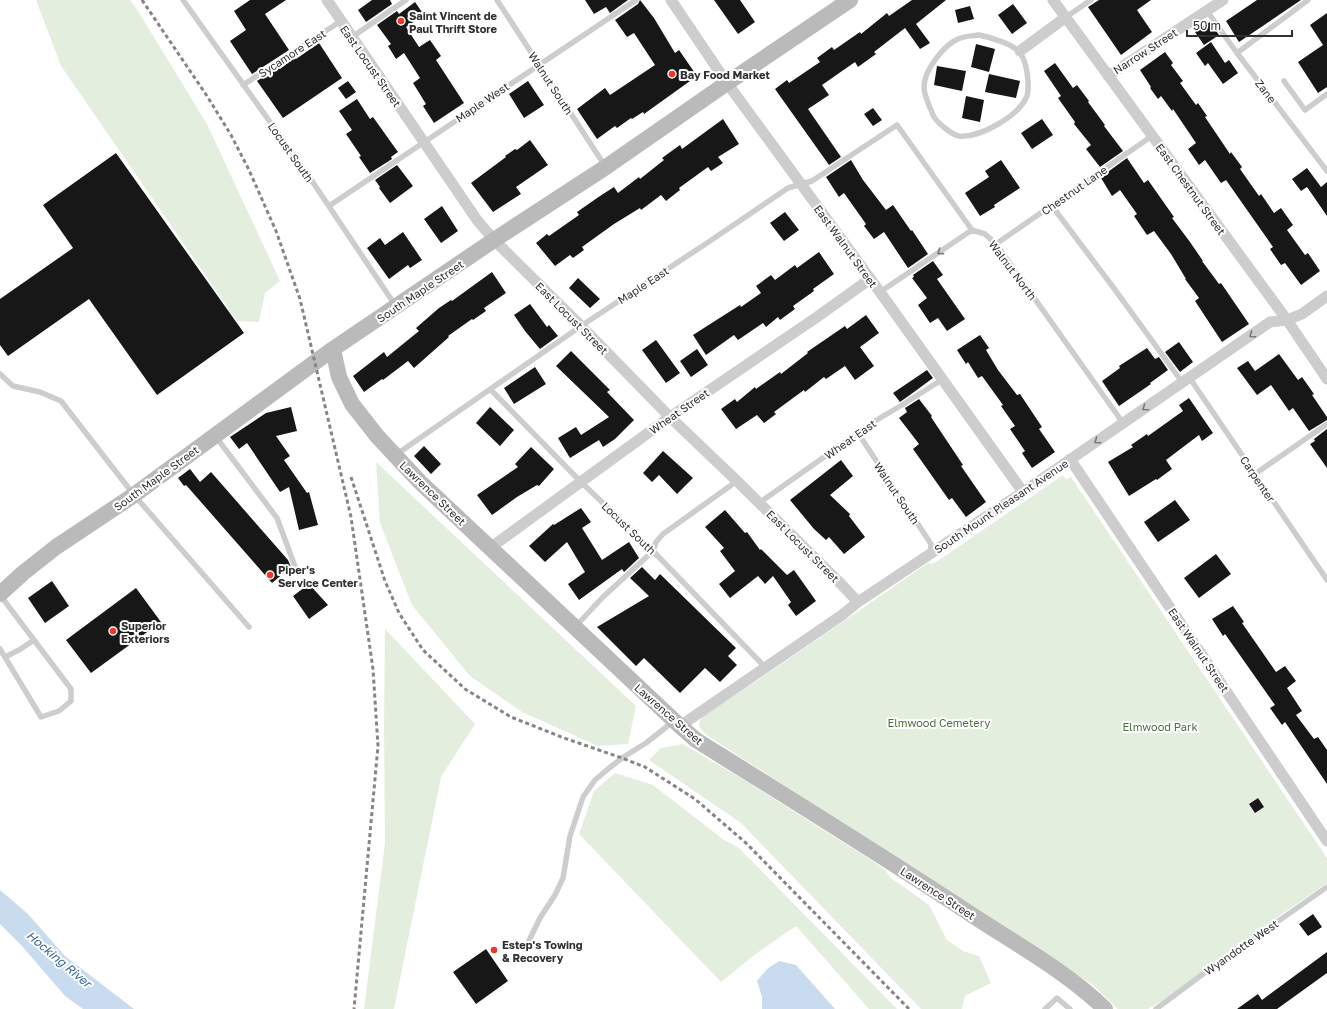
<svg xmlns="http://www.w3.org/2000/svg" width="1327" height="1009" font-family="'Golos Text',sans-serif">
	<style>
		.green { fill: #e4eede }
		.water { fill: #c9dbef }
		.building { fill: #171717 }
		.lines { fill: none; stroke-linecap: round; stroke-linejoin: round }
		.lane { stroke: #cdcdcd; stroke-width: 5.5 }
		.street { stroke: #cdcdcd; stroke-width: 11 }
		.secondary { stroke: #bababa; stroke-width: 16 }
		.rail { stroke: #858585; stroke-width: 3; stroke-dasharray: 4 3; stroke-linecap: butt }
		.oneway { stroke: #777 }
		.poi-dot { fill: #f13529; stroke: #fff; stroke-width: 1.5 }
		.labels { text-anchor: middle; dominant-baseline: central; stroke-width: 4; stroke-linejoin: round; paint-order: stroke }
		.poi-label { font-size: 11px; font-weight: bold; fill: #303030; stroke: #fff; text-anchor: start }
		.street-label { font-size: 11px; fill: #303030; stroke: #fff }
		.park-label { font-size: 11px; fill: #4c703a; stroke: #fff }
		.water-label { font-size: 12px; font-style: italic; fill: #386699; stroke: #fff }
	</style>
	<rect width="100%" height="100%" fill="#fff"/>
	<!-- green -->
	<path class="green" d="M 36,0 L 130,0 L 138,11 L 207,124 L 280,281 L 265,293 L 259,322 L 237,321 L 61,66 Z
		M 376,462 L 636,706 L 628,744 L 598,746 L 522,712 L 470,676 L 412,605 L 380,523 Z
		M 1063,475 L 1066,479 L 1071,477 L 1327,858 L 1327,883 L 1232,949 L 1167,998 L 1148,1009 L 1118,1009 L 1094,986 L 711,738 C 700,730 693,724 707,713 L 761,678 L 928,563 L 932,564 L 939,560 Z
		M 385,629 L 475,724 L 441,777 L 394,1009 L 364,1009 L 385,843 L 384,727 Z
		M 683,744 L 744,780 L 874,862 L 885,870 L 891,878 L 929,905 L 947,940 L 963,951 L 979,956 L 991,983 L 965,996 L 962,1009 L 921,1009 L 741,823 L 649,760 L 661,748 Z
		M 615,773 L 653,785 L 724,840 L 739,848 L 897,1009 L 869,1009 L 796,926 L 757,953 L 721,982 L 579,834 L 594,791 Z"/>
	<!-- water -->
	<path class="water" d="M 0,890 L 28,914 L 65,956 L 134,1009 L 83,1009 L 65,996 L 22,946 L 0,924 Z
		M 779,961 L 796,965 L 835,1009 L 762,1009 L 762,997 L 757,981 L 767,969 Z"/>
	<!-- building -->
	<path class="building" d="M 250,0 L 286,0 L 265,14 L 289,50 L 252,74 L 230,41 L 246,30 L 234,11 Z
		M 372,0 L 390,0 L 392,4 L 366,22 L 358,10 Z
		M 585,0 L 628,0 L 610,13 L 606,7 L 594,14 Z
		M 640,0 L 654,18 L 675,53 L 679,50 L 697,76 L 644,114 L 643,112 L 632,119 L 631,118 L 617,128 L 615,126 L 597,139 L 577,109 L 605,88 L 610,95 L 655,65 L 634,33 L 627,37 L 615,20 L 638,4 Z
		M 714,0 L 740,0 L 755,22 L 738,34 Z
		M 912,0 L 946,0 L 916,24 L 930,43 L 920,49 L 905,28 L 874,52 L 876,54 L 858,67 L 855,62 L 822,85 L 829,95 L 808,109 L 841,157 L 829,165 L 775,89 L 787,80 L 789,83 L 820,62 L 817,58 L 832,47 L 834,50 L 860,32 L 861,34 L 887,13 L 889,16 Z
		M 1099,0 L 1151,0 L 1137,10 L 1152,32 L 1121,55 L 1088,7 Z
		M 1257,0 L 1301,0 L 1239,42 L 1226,21 Z
		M 415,2 L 424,15 L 406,27 L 419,47 L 430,40 L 441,56 L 436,60 L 464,103 L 434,123 L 423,106 L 426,104 L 413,83 L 420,78 L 404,53 L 396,59 L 388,46 L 391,44 L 377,25 L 397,11 L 399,14 Z
		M 1013,4 L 1027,23 L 1012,34 L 998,15 Z
		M 970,6 L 974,19 L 958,23 L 955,10 Z
		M 1327,13 L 1327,87 L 1318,93 L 1298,62 L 1323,45 L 1310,25 Z
		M 1210,22 L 1219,35 L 1204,45 L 1195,32 Z
		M 1211,42 L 1225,63 L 1229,60 L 1238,73 L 1223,84 L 1208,63 L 1205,66 L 1196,53 Z
		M 319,43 L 342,78 L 283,118 L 257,81 L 294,57 L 296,59 Z
		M 976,44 L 995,49 L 989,72 L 971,67 Z
		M 1165,52 L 1173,63 L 1171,65 L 1183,81 L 1180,83 L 1196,105 L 1198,103 L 1207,116 L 1205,117 L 1230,154 L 1231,152 L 1242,167 L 1240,169 L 1259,196 L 1261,194 L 1274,213 L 1281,208 L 1293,225 L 1287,230 L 1305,255 L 1308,253 L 1320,271 L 1301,285 L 1285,263 L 1281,265 L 1270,249 L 1273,247 L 1226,180 L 1221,183 L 1205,160 L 1199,165 L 1188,149 L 1196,143 L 1173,109 L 1172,111 L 1161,96 L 1158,99 L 1150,88 L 1151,87 L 1140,70 Z
		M 1055,63 L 1073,88 L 1077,85 L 1089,101 L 1088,102 L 1105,125 L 1104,126 L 1123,151 L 1100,167 L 1086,149 L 1091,145 L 1074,124 L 1075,122 L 1058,98 L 1061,96 L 1044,71 Z
		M 937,66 L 966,71 L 962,91 L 934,85 Z
		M 989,74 L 1020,81 L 1016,98 L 985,92 Z
		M 348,81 L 356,92 L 346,99 L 338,88 Z
		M 528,81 L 544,105 L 524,118 L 509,94 Z
		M 966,96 L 984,100 L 980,122 L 962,118 Z
		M 357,99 L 370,119 L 373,117 L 398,152 L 391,157 L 392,159 L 370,173 L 359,157 L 361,156 L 346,134 L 352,130 L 339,111 Z
		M 873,108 L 882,120 L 873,126 L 864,114 Z
		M 723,119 L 739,144 L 718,157 L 723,163 L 711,171 L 708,167 L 679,188 L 680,190 L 666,201 L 661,195 L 641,210 L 640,208 L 614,224 L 582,247 L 584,250 L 573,258 L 570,255 L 555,266 L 536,243 L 547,234 L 549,236 L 579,215 L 577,212 L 600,196 L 614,187 L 618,193 L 639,177 L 640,179 L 664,160 L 662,158 L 680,145 L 682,149 Z
		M 1042,119 L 1053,135 L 1032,149 L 1021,133 Z
		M 530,140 L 548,165 L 516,187 L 521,194 L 493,212 L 471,183 L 506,157 L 505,156 L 515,149 L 517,150 Z
		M 116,153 L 244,333 L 157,395 L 89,299 L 8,356 L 0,345 L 0,299 L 73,248 L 43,205 Z
		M 1127,158 L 1144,183 L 1148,180 L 1174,217 L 1172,218 L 1190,242 L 1203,261 L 1202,261 L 1219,284 L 1221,283 L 1249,324 L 1222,342 L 1195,301 L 1199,298 L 1185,279 L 1186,279 L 1171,254 L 1154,231 L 1147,235 L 1134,216 L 1137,214 L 1120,190 L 1112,196 L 1101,178 L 1106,175 L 1105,174 Z
		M 851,160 L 863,180 L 886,210 L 893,205 L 911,231 L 912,230 L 928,254 L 908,268 L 884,232 L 874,239 L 864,226 L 866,224 L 844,193 L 839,197 L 826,177 Z
		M 1001,160 L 1020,188 L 994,205 L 995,207 L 980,216 L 965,193 L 989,177 L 985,171 Z
		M 397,165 L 413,186 L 390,203 L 379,188 L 380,187 L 375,180 Z
		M 1307,168 L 1321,187 L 1327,182 L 1327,216 L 1307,187 L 1301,191 L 1292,179 Z
		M 442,206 L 458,231 L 441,243 L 424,219 Z
		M 785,212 L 799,230 L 784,241 L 770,223 Z
		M 403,232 L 422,260 L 410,268 L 408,265 L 389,279 L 367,248 L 380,238 L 385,245 Z
		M 819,252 L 834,274 L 813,289 L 814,291 L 793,306 L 795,309 L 780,320 L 778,317 L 766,327 L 763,323 L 738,340 L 734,335 L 706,355 L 693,335 L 740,305 L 741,307 L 761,293 L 756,286 L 771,275 L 775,280 L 795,265 L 797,268 Z
		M 933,261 L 943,275 L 937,279 L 965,319 L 947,331 L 938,318 L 930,323 L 918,305 L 927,298 L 912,278 L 914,277 L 913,275 Z
		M 492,272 L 506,293 L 484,308 L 486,311 L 473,320 L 472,319 L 448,336 L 449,337 L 414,368 L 408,361 L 383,380 L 382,379 L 364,392 L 353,376 L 384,352 L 387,357 L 419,331 L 416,328 L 439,308 L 451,300 L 452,301 Z
		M 578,278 L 600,299 L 590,308 L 569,288 Z
		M 530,304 L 547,327 L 549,325 L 558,336 L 540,349 L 525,331 L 514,315 Z
		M 866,315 L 879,333 L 860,347 L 874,366 L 855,380 L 845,366 L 826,379 L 824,377 L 805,392 L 804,390 L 774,412 L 776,414 L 764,423 L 757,415 L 736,429 L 721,409 L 735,399 L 737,402 L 755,387 L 756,389 L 780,372 L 781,374 L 808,353 L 807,352 L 845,326 L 847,329 Z
		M 980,335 L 989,348 L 986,350 L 998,370 L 1017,395 L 1020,394 L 1042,427 L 1039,429 L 1055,452 L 1032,468 L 1022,453 L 1025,451 L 1010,429 L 1015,426 L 1001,406 L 1003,405 L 982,376 L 978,378 L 968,362 L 966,364 L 957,350 Z
		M 656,340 L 680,373 L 666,383 L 642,350 Z
		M 1179,342 L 1193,362 L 1180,372 L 1165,352 Z
		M 1147,348 L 1155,359 L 1159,357 L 1168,370 L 1150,383 L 1151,384 L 1119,406 L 1102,381 L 1120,368 L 1119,366 Z
		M 697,349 L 708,365 L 691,377 L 680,361 Z
		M 571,351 L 610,390 L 607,392 L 634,420 L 615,439 L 603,447 L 599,440 L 570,458 L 558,438 L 576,427 L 581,435 L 609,417 L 556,366 Z
		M 1279,354 L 1298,380 L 1302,377 L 1314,394 L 1312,395 L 1327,417 L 1327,420 L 1309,431 L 1293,408 L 1289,411 L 1271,385 L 1257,395 L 1237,368 L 1248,361 L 1255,371 Z
		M 535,367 L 546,384 L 514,404 L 504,388 Z
		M 927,370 L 933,378 L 914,392 L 900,402 L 893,393 Z
		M 1189,398 L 1213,433 L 1202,441 L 1199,435 L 1166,460 L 1172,469 L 1157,480 L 1156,479 L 1129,496 L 1108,462 L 1133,447 L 1131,445 L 1147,434 L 1148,436 L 1183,411 L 1179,405 Z
		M 919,399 L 932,416 L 931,417 L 963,465 L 961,466 L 986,502 L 966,517 L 952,498 L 949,500 L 913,449 L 919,444 L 899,418 L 907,412 L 905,408 Z
		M 291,407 L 297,431 L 276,436 L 290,456 L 284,460 L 307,493 L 309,492 L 318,525 L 299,530 L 289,487 L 280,492 L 247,443 L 239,449 L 230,437 L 266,413 Z
		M 490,407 L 514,430 L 500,446 L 476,423 Z
		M 1327,429 L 1327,468 L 1310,444 L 1315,441 L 1314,439 Z
		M 424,446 L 441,464 L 431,474 L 414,456 Z
		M 531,447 L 554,469 L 539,486 L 537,485 L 517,497 L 492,515 L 477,495 L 518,467 L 515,464 Z
		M 663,451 L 693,478 L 677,494 L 659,475 L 652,482 L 643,473 Z
		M 841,460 L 853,476 L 830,495 L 850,514 L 849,516 L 865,537 L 844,554 L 829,537 L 826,540 L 814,529 L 790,500 Z
		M 190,469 L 200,482 L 211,472 L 288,560 L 291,567 L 272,583 L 186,485 L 184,486 L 178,478 Z
		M 1175,500 L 1190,520 L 1158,542 L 1144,522 Z
		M 581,508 L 591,522 L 582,528 L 602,560 L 629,542 L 639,558 L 624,572 L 622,569 L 579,600 L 568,584 L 585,572 L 567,542 L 545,562 L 529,546 L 553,524 L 554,525 Z
		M 725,510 L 745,533 L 747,532 L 760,550 L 761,549 L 787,575 L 794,570 L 816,601 L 796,616 L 788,605 L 791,602 L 773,576 L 765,584 L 758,576 L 730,598 L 719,584 L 735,571 L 720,551 L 724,548 L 705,527 Z
		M 1216,554 L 1231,574 L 1199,598 L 1184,578 Z
		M 642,567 L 655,580 L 660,574 L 736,648 L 728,656 L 737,665 L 720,682 L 705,668 L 680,693 L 644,658 L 636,666 L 597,627 L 649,596 L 630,578 Z
		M 52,581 L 69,606 L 45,623 L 28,598 Z
		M 309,584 L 328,605 L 309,619 L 293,596 Z
		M 136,588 L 161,622 L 91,673 L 66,640 Z
		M 1233,606 L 1244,622 L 1242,623 L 1276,672 L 1285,666 L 1296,681 L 1287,688 L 1302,711 L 1296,715 L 1314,739 L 1318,737 L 1327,750 L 1327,784 L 1285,722 L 1282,725 L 1270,708 L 1275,705 L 1225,634 L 1223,636 L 1212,619 Z
		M 1258,798 L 1264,807 L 1255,813 L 1249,804 Z
		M 1313,914 L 1322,927 L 1308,936 L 1299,924 Z
		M 486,949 L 508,981 L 476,1004 L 453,972 Z
		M 1327,952 L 1327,973 L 1277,1009 L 1237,1009 L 1258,994 L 1262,1000 Z"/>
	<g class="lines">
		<!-- lane -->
		<path class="lane" d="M 183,0 L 310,178 L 395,305
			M 497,0 L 605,166
			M 1207,11 L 1237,53 L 1327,171
			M 1066,17 L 1091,0
			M 979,35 C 989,37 1014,44 1020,53 C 1024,58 1026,66 1027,72 C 1028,79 1029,90 1027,96 C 1019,116 980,138 959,136 C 952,135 936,122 933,115 C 930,107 924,96 924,87 C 924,70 944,45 958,39 C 964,36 972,36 979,35 Z
			M 352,37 L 406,0
			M 1237,53 L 1308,0
			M 1284,81 L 1305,110 L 1327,94
			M 243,85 L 341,21
			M 329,206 L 636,0
			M 1052,206 L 1113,287 L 1182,382
			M 996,244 L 1152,136
			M 880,292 L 972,230
			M 0,374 L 13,386 L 40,392 L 61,401 L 134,495 L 249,627
			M 1189,377 L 1327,580
			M 491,390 L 581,482 L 653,551 L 766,668
			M 858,433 L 931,544 L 930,553
			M 216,437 L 277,518 L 296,569
			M 397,454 L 581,326 L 710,241 L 788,188 L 812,181 L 897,125 L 972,230 L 985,234 L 996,244 L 1123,423
			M 1255,474 L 1327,424
			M 759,503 L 875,421 L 902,405 L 943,379
			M 576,626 L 602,598 L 653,551 L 656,542 L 663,534 L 737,481
			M 0,649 L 41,717 L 59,711 L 71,701 L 71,689 L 0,595
			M 5,657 L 19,650 L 34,640
			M 525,949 L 540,918 L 555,895 L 563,878 L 570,836 L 583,797 L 595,780 L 608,769 L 622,758 L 646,743 L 674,721
			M 1045,1009 L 1057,998 L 1070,1009
			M 1156,1009 L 1203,974 L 1327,887"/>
		<!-- street -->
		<path class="street" d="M 327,0 L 477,220 L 494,240 L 581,326 L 670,417 L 737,481 L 841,584 L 858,602
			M 671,0 L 727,83 L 880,292 L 1023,492
			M 1053,0 L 1287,320 L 1327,379
			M 1020,51 L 1066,17
			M 1108,76 L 1223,0
			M 1070,459 L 1327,841
			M 490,548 L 670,417 L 817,317 L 870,279
			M 680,726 L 842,615 L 858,602 L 1023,492 L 1270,322 L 1287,320 L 1302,314 L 1327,296"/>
		<!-- secondary -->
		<path class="secondary" d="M 333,349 L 339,377 L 352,404 L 377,436 L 420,482 L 680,726 L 696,740 C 789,798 881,855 972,915 C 1016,944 1067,972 1105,1009
			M 0,594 L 23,573 L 56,547 L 134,495 L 333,349 L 494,240 L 606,167 L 727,83 L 850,0"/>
		<!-- rail -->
		<path class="rail" d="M 142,0 L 207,96 L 231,135 L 249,170 L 276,231 L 300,299 L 351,517 L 373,669 L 378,746 L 354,1009
			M 351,477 L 385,581 L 399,613 L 423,650 L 465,689 L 511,717 L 564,738 L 622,758 L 645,767 L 695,799 L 746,843 L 909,1009"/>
	</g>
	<!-- one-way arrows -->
	<defs><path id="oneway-chevron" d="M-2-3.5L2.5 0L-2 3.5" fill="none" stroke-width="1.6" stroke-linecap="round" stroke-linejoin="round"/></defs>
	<g class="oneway">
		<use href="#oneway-chevron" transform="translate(940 252) rotate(146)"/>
		<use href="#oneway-chevron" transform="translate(1252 335) rotate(145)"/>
		<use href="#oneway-chevron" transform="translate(1145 408) rotate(145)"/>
		<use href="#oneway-chevron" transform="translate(1097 441) rotate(145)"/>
	</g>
	<!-- markers -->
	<g class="poi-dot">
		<circle cx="401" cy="21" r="4"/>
		<circle cx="672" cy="74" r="4"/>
		<circle cx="270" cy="575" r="4"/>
		<circle cx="113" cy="631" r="4"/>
		<circle cx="494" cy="950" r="4"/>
	</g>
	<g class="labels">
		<!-- poi labels -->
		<g class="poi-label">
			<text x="409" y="15">Saint Vincent de<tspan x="409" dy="13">Paul Thrift Store</tspan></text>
			<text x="680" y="74">Bay Food Market</text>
			<text x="278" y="569">Piper's<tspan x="278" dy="13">Service Center</tspan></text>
			<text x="121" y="625">Superior<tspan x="121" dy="13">Exteriors</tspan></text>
			<text x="502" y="944">Estep's Towing<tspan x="502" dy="13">&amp; Recovery</tspan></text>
		</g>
		<!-- street labels -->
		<g class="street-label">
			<text transform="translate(1145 51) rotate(-33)">Narrow Street</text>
			<text transform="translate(292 53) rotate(-33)">Sycamore East</text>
			<text transform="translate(371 66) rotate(55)">East Locust Street</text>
			<text transform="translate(551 83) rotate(57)">Walnut South</text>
			<text transform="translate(1266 91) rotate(53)">Zane</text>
			<text transform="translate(482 102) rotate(-34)">Maple West</text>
			<text transform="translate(291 152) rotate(55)">Locust South</text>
			<text transform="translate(1191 189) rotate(54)">East Chestnut Street</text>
			<text transform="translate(1074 190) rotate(-35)">Chestnut Lane</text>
			<text transform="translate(846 246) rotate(54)">East Walnut Street</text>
			<text transform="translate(1013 270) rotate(53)">Walnut North</text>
			<text transform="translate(643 285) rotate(-33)">Maple East</text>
			<text transform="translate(420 291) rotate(-34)">South Maple Street</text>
			<text transform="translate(572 318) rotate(45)">East Locust Street</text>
			<text transform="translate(679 411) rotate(-35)">Wheat Street</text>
			<text transform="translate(850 439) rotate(-35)">Wheat East</text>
			<text transform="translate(156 478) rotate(-36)">South Maple Street</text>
			<text transform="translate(1258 479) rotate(56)">Carpenter</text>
			<text transform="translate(433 493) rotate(44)">Lawrence Street</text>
			<text transform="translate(897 493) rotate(56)">Walnut South</text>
			<text transform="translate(1001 506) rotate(-34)">South Mount Pleasant Avenue</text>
			<text transform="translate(629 528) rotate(44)">Locust South</text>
			<text transform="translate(803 546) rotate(45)">East Locust Street</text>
			<text transform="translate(1199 650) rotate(56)">East Walnut Street</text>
			<text transform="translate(669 714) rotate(41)">Lawrence Street</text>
			<text transform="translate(938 893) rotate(33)">Lawrence Street</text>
			<text transform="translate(1241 947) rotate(-35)">Wyandotte West</text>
		</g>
		<!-- park labels -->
		<g class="park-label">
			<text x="939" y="722">Elmwood Cemetery</text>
			<text x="1160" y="726">Elmwood Park</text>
		</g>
		<!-- water labels -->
		<g class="water-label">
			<text transform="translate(59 959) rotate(40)">Hocking River</text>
		</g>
	</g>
	<!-- scale -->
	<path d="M1187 30v6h105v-6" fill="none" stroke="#303030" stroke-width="2"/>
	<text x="1193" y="30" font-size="12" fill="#303030" stroke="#ffffff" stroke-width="3" paint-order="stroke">50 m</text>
</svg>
